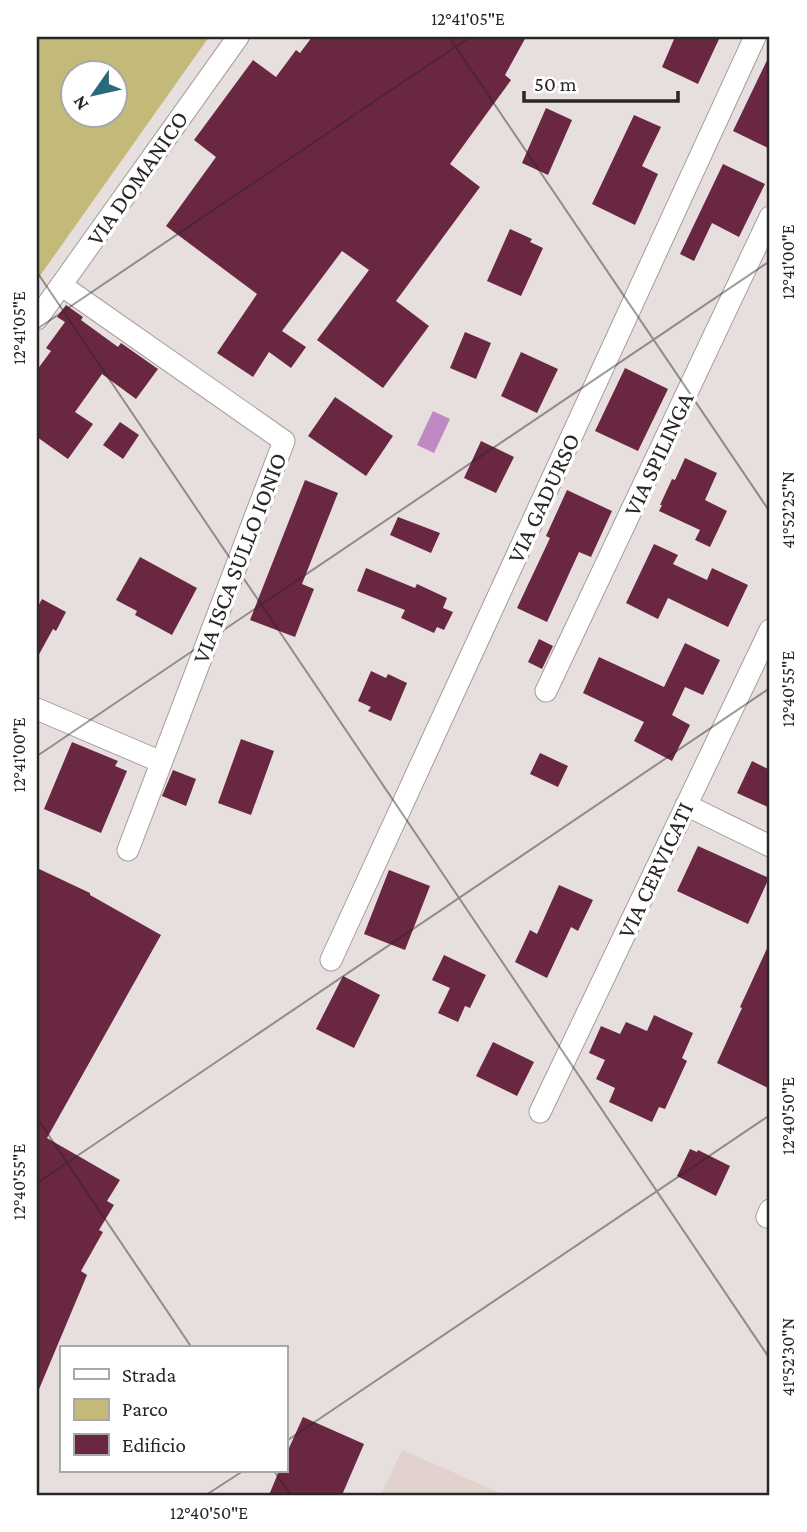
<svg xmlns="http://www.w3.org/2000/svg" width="807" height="1532" font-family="'Crimson Pro',serif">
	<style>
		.built { fill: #e2d2ce }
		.green { fill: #c3ba7a; fill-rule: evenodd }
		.water { fill: #bf8ac3 }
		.building { fill: #6a2741 }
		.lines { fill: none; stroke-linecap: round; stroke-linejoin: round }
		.minor-casing { stroke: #a59c9b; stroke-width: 23 }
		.minor { stroke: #fff; stroke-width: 21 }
		.ticks { fill: none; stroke: #292625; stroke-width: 2; stroke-opacity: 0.45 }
		.labels { text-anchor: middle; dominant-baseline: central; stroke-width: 7; stroke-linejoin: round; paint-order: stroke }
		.street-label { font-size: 24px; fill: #292625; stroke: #fff }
		.neatline { fill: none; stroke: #292625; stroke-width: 2.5 }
		.ticks-label { font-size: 18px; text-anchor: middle; fill: #292625 }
	</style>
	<rect width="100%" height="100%" fill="#e7dfdd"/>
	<!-- built -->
	<path class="built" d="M 402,1450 L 505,1495 L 381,1495 Z"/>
	<!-- green -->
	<path class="green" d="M 37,37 L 209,37 L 37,280 ZM 74,74 L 116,74 L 116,116 L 74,116 Z"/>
	<!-- water -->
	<path class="water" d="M 433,411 L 450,419 L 434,453 L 417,445 Z"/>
	<!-- building -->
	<path class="building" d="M 312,37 L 526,37 L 505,75 L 511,80 L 450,164 L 480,187 L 396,301 L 429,326 L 383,388 L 317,340 L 369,270 L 342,251 L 282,331 L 306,347 L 291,368 L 269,352 L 253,377 L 217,353 L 257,294 L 166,226 L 216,157 L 194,140 L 253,60 L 276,77 L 296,50 L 300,53 Z
		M 675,37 L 720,37 L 698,84 L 662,67 Z
		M 770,54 L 770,149 L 733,131 Z
		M 546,108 L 572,120 L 548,175 L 522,163 Z
		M 634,115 L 661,127 L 642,166 L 658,174 L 635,225 L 592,204 Z
		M 723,164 L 765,184 L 739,237 L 712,223 L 694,261 L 680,254 Z
		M 510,229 L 532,239 L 530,242 L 543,248 L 521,296 L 487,281 Z
		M 66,305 L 83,317 L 81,320 L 118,347 L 121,343 L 158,369 L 136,399 L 102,374 L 75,412 L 93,424 L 68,459 L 37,437 L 37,370 L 51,351 L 46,348 L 65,322 L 57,317 Z
		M 465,332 L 491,343 L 476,379 L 450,368 Z
		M 521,352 L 558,369 L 537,413 L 501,396 Z
		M 625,368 L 668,389 L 638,451 L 595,431 Z
		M 335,397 L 393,436 L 366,476 L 308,436 Z
		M 120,422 L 139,435 L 123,459 L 103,445 Z
		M 481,441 L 514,457 L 496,493 L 464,478 Z
		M 685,458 L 717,473 L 705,500 L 727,511 L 710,547 L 695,540 L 700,530 L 659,511 L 662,505 L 660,505 L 672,479 L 675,480 Z
		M 305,480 L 338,493 L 302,584 L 314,589 L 295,637 L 250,620 Z
		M 567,490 L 612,511 L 591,557 L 579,552 L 547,622 L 517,608 L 550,538 L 546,536 Z
		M 398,517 L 440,533 L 431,553 L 390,535 Z
		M 654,544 L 678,555 L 673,564 L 707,580 L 712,568 L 748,585 L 728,627 L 668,598 L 658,619 L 626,603 Z
		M 140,557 L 197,588 L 172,635 L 135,615 L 137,611 L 116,600 Z
		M 366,568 L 415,588 L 417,584 L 447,598 L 443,608 L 453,612 L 444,630 L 437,627 L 434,633 L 401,618 L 405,610 L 357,591 Z
		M 42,599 L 66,612 L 56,631 L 53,629 L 37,658 L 37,608 Z
		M 539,639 L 553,646 L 542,669 L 528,662 Z
		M 685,643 L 720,660 L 703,695 L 685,687 L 672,715 L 690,725 L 672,761 L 634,741 L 644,722 L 583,693 L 599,657 L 664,687 Z
		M 371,671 L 386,678 L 388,674 L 407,683 L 391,721 L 368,711 L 371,707 L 358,701 Z
		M 241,739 L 274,751 L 251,815 L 218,803 Z
		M 72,742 L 118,761 L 115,766 L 127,771 L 101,833 L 44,809 Z
		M 540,753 L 568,766 L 558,787 L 530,774 Z
		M 752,761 L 770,770 L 770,808 L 737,793 Z
		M 173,770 L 196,779 L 186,806 L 162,796 Z
		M 698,846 L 769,878 L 748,924 L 677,891 Z
		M 37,868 L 90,893 L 90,895 L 161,935 L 47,1138 L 120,1180 L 107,1201 L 114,1205 L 99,1230 L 103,1232 L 81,1271 L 87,1275 L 37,1394 Z
		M 389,870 L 430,886 L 405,950 L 364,934 Z
		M 559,885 L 593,900 L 578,931 L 571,927 L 547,978 L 515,962 L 530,930 L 537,934 Z
		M 770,942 L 770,1089 L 717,1063 L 742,1008 L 740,1007 Z
		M 444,955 L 486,975 L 470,1008 L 465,1006 L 458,1022 L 438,1013 L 450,988 L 432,980 Z
		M 343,976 L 380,995 L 354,1048 L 316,1029 Z
		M 654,1015 L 693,1033 L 682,1058 L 687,1061 L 665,1109 L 659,1107 L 652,1122 L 609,1102 L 615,1088 L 596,1079 L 605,1060 L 589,1053 L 601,1026 L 620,1034 L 626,1022 L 647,1031 Z
		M 493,1042 L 534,1062 L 517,1096 L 476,1076 Z
		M 690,1149 L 697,1152 L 698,1150 L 730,1166 L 716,1196 L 677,1176 Z
		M 303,1417 L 364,1444 L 342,1495 L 269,1495 L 279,1471 L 285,1471 L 285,1457 Z"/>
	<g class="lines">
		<!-- minor casing -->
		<g class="minor-casing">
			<path id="minor" d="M 61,285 L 284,441 L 128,850
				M 37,319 L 238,37
				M 546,691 L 770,217
				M 37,709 L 161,762
				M 686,805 L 770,846
				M 331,960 L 755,37
				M 540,1112 L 770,630
				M 767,1217 L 770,1210"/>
		</g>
		<!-- minor -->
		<use href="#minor" class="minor"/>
	</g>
	<!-- ticks -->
	<path class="ticks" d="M 449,37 L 770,512M 37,272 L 770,1359M 37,329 L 470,37M 37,756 L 770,261M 37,1118 L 192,1348M 37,1183 L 770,688M 285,1442 L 770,1115M 274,1471 L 291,1495M 206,1495 L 243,1471"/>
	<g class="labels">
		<!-- street labels -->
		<g class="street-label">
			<text transform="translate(137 178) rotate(-55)">VIA DOMANICO</text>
			<text transform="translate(658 454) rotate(-65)">VIA SPILINGA</text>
			<text transform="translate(543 498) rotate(-65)">VIA GADURSO</text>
			<text transform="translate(239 558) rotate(-69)">VIA ISCA SULLO IONIO</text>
			<text transform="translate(655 870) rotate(-65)">VIA CERVICATI</text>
		</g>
	</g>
	<!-- border -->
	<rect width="807" height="1532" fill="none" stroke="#ffffff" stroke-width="77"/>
	<!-- legend -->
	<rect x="60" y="1346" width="228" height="126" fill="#ffffff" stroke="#a9a8a8" stroke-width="2"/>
	<rect x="74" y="1369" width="35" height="10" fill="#ffffff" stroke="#a9a8a8" stroke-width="2"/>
	<text x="122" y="1382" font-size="21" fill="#292625">Strada</text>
	<rect x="74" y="1399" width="35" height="21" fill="#c3ba7a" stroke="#a9a8a8" stroke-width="2"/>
	<text x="122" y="1416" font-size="21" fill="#292625">Parco</text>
	<rect x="74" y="1434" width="35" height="21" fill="#6a2741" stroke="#a9a8a8" stroke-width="2"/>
	<text x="122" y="1452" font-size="21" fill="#292625">Edificio</text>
	<!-- north arrow -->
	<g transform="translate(94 94) rotate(236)"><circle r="33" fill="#ffffff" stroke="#a9a8a8" stroke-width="2"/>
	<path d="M0-5L12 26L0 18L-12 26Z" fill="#28697d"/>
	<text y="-10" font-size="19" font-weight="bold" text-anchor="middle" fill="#292625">N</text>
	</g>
	<!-- scale -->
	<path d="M524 91v10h154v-10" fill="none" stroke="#292625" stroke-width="3.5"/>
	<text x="534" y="91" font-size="21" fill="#292625" stroke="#ffffff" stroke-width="5" paint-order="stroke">50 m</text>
	<rect x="38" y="38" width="730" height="1456" class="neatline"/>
	<g class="ticks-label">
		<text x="468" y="25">12°41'05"E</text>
		<text transform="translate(788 262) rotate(-90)" y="6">12°41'00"E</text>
		<text transform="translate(19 328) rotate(-90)" y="6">12°41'05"E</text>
		<text transform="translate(788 510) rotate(-90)" y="6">41°52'25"N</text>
		<text transform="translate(788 689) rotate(-90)" y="6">12°40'55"E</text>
		<text transform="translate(19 755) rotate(-90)" y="6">12°41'00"E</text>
		<text transform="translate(788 1116) rotate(-90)" y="6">12°40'50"E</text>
		<text transform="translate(19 1182) rotate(-90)" y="6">12°40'55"E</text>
		<text transform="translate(788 1357) rotate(-90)" y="6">41°52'30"N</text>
		<text x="209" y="1519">12°40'50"E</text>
	</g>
</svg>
